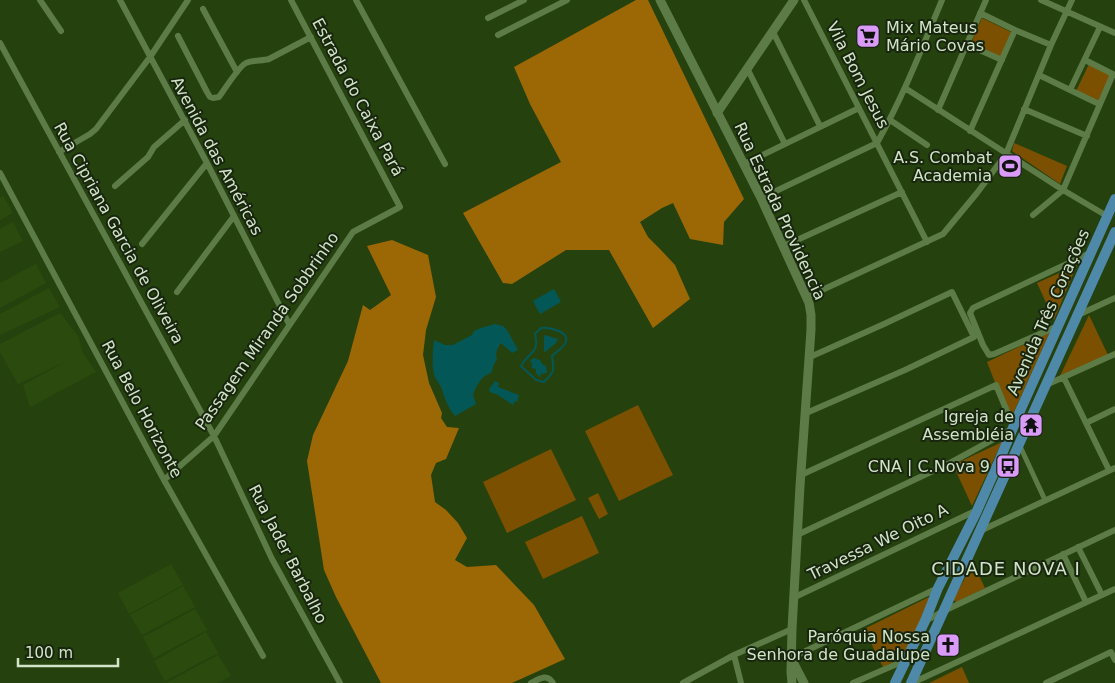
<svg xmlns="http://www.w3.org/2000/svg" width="1115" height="683" font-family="'DejaVu Sans',sans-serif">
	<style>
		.built { fill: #2a4b0d }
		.green { fill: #7b5000 }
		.forest { fill: #9c6805 }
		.water { fill: #035857 }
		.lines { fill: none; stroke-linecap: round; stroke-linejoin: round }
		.stream { stroke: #035857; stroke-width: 2 }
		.pedestrian { stroke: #5c7b47; stroke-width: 5 }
		.minor { stroke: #5c7b47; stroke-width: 6 }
		.tertiary { stroke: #5c7b47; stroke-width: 9 }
		.secondary { stroke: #5c7b47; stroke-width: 9 }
		.primary { stroke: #4f89aa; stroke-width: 10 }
		.labels { text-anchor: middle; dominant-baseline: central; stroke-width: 4; stroke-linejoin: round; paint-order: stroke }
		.poi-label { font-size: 16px; fill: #d2e4c8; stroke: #18250f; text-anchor: end }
		.street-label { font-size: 16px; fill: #d2e4c8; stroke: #18250f }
		.neighbourhood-label { font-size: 18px; letter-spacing: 1px; fill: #d2e4c8; stroke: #18250f }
	</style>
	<rect width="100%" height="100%" fill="#25420e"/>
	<!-- built -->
	<path class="built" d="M 3,196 L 13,213 L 0,220 L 0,198 Z
		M 13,222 L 23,241 L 0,252 L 0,229 Z
		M 36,264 L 46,283 L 0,308 L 0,283 Z
		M 49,288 L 60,307 L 0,335 L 0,314 Z
		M 60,313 L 78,336 L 83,353 L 96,372 L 30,407 L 23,385 L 65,362 L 18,384 L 0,352 L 0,344 Z
		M 171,564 L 183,585 L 129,614 L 118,593 Z
		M 183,586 L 195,607 L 142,635 L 130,615 Z
		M 195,609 L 207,630 L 154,658 L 143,637 Z
		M 206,632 L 218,653 L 165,681 L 154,661 Z
		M 218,655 L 231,676 L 217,683 L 166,683 Z"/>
	<!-- green -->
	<path class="green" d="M 982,18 L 1011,32 L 1000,58 L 970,45 Z
		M 1089,64 L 1115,76 L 1102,103 L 1076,91 Z
		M 1014,143 L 1067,166 L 1060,184 L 1012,151 Z
		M 1077,265 L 1054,320 L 1037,283 Z
		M 1089,315 L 1108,355 L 1059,378 Z
		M 1050,332 L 1012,416 L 996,385 L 987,362 Z
		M 638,405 L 673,475 L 619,501 L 585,431 Z
		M 1002,442 L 972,506 L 953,465 Z
		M 551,449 L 576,500 L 507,533 L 483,482 Z
		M 598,493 L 608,514 L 599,519 L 588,498 Z
		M 582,516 L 599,553 L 543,579 L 525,542 Z
		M 973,563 L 985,588 L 957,602 L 953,600 Z
		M 931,596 L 906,656 L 883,667 L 864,629 Z
		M 962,667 L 969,683 L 929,683 Z"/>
	<!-- forest -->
	<path class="forest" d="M 636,0 L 648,0 L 744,199 L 724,222 L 723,245 L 690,239 L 673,203 L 662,208 L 640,222 L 648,237 L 660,249 L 675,265 L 690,299 L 653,328 L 609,250 L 566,250 L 512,284 L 503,283 L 463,213 L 561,162 L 530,104 L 514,67 Z
		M 392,240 L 428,255 L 436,297 L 426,330 L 423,355 L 429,383 L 442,413 L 441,418 L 447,427 L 459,428 L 446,459 L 436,463 L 431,475 L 435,502 L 446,510 L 458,523 L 467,538 L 455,560 L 467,567 L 496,565 L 534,605 L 565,659 L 512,683 L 381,683 L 336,597 L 324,570 L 307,461 L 313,435 L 348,361 L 363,305 L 370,310 L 391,295 L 367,246 Z"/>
	<!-- water -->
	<path class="water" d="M 554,289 L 561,302 L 540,314 L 533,301 Z
		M 495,324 L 503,326 L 507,330 L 518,350 L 512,353 L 501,343 C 497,348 495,354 497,360 L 494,364 L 491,373 C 482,375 476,386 473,395 L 476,404 L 455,416 C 447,407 445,398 441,387 C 439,384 437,380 435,377 C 431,366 433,352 434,340 L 445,345 L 453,345 L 472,335 L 474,331 L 481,328 Z
		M 545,335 L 558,339 L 556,343 L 545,352 L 544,351 L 544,336 Z
		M 533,358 L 540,360 L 542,364 L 546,366 L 547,373 L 540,374 L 541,377 L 540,377 L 536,373 L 536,369 L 532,368 L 532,363 L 530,361 Z
		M 495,381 L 499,383 L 498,387 L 519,395 L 517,402 L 515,401 L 513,405 L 498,395 L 490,392 L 489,389 Z"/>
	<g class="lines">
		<!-- stream -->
		<path class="stream" d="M 541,328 C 549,327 574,332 564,345 C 561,349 556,352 552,356 C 554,370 555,372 544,382 L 536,380 L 521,366 C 528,352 540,354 535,334 Z"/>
		<!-- pedestrian -->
		<path class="pedestrian" d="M 1019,444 L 1045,500"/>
		<!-- minor -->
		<path class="minor" d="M 40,0 L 61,31
			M 120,0 L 207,163 L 289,324
			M 356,0 L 445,164
			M 804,0 L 927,242
			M 1041,0 L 1115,33
			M 203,9 L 237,72
			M 980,13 L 1015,30 L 1051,45
			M 488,18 L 524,0
			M 773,32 L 820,126
			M 498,35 L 567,0
			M 178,36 L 207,92 L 210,97 L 213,98 L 219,97 C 224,90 240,65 246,63 C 253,60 262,61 269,59 L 311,37
			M 0,43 L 214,436 L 272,559 L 340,683
			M 966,44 L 1002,60
			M 1085,60 L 1115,75
			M 748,70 L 785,144
			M 1039,75 L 1099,104
			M 905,88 L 1063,190 L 1107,216
			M 1070,90 L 1100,27
			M 1024,109 L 1087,136
			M 938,110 L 986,0
			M 890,120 L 927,145
			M 970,131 L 1015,30
			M 877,143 C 903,97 922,48 942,0
			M 59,152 L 90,134 L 96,129 L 150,57 L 188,0
			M 744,164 L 859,108
			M 0,173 L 164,480 L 263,656
			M 115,186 L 148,157 L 154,147 L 185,120
			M 761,198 L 877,143
			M 1033,215 L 1063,190 L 1113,74
			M 142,244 L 207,163
			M 784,246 L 902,192
			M 177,292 L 234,216
			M 807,297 L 943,234 L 977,193 L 1006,154 L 1051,45 L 1072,0
			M 1078,315 L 1115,298
			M 1058,326 L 994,354 L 989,355 L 983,345 L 970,313 L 973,308 L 1090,253
			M 810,357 L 884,324 L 952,292 L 974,337
			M 1064,378 L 1109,470
			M 1046,385 L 1115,354
			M 804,414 L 905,370 L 974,337
			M 1086,423 L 1115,409
			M 164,480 L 214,436 L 353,232 L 400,207 L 291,0
			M 980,531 L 1115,468
			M 797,535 L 950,463 L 1014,428 L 996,385 L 801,475
			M 1078,547 L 1102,595
			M 1063,554 L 1086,602
			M 793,598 L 973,512 L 976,513
			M 925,621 L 948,609 L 1115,530
			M 734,655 L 741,683
			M 791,658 L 938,588
			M 531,683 C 539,679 547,673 553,683
			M 683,683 L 734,655 L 792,629
			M 853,683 L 906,660
			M 912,683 L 1115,589
			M 1046,683 L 1111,652 L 1115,660"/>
		<!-- tertiary -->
		<path class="tertiary" d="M 717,113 L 794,0"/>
		<!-- secondary -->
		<path class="secondary" d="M 660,0 L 761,198 L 809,303 L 811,315 L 811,330 L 800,486 L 792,629 L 791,672 L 792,683
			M 792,660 L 804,683"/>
		<!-- primary -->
		<path class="primary" d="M 895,683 L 925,621 L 938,588 L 976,513 L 1000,459 L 1020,411 L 1115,199
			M 911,683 L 1115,232"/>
	</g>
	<!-- icons -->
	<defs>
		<g id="supermarket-square" transform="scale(1.25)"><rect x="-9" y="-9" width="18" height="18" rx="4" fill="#d99af8" stroke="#18250f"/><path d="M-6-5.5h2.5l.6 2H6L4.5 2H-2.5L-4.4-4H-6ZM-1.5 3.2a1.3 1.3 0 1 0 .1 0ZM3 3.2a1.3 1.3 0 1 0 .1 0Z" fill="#111"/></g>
		<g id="stadium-square" transform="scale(1.25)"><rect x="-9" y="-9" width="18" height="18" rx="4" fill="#d99af8" stroke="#18250f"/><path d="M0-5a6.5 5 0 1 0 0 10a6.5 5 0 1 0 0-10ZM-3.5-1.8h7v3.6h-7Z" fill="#111"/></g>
		<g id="temple-square" transform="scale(1.25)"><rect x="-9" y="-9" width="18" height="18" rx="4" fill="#d99af8" stroke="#18250f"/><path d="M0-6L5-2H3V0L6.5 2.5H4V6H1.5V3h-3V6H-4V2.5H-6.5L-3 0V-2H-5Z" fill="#111"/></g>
		<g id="bus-square" transform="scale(1.25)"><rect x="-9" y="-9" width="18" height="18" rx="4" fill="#d99af8" stroke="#18250f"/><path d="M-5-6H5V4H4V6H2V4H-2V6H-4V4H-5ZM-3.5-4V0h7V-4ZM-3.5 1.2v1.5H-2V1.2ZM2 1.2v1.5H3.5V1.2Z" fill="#111"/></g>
		<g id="church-square" transform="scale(1.25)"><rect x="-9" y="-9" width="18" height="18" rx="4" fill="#d99af8" stroke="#18250f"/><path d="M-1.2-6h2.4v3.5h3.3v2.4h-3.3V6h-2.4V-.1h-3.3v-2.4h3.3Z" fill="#111"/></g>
	</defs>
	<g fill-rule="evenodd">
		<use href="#supermarket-square" x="868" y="36"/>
		<use href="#stadium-square" x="1010" y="166"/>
		<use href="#temple-square" x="1031" y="425"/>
		<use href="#bus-square" x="1008" y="466"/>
		<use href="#church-square" x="948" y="645"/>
	</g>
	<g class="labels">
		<!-- poi labels -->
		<g class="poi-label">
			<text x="886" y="27" text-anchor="start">Mix Mateus<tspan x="886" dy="18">Mário Covas</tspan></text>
			<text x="992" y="157">A.S. Combat<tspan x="992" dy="18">Academia</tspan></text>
			<text x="1014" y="416">Igreja de<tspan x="1014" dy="18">Assembléia</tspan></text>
			<text x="990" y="466">CNA | C.Nova 9</text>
			<text x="930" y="636">Paróquia Nossa<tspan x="930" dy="18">Senhora de Guadalupe</tspan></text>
		</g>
		<!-- street labels -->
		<g class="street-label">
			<text transform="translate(858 75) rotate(63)">Vila Bom Jesus</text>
			<text transform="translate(358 97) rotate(62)">Estrada do Caixa Pará</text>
			<text transform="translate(217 156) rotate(62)">Avenida das Américas</text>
			<text transform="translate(780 211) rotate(65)">Rua Estrada Providencia</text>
			<text transform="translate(119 233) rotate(61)">Rua Cipriana Garcia de Oliveira</text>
			<text transform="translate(1048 312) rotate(-66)">Avenida Três Corações</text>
			<text transform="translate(267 331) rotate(-55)">Passagem Miranda Sobbrinho</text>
			<text transform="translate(142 409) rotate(62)">Rua Belo Horizonte</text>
			<text transform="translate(878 542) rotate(-26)">Travessa We Oito A</text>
			<text transform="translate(288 554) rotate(63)">Rua Jader Barbalho</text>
		</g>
		<!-- neighbourhood labels -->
		<g class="neighbourhood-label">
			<text x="1006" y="568">CIDADE NOVA I</text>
		</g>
	</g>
	<!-- scale -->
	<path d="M18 658v8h100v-8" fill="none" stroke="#d2e4c8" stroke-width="2.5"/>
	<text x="25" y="658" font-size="15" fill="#d2e4c8" stroke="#18250f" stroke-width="4" paint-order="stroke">100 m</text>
</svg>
